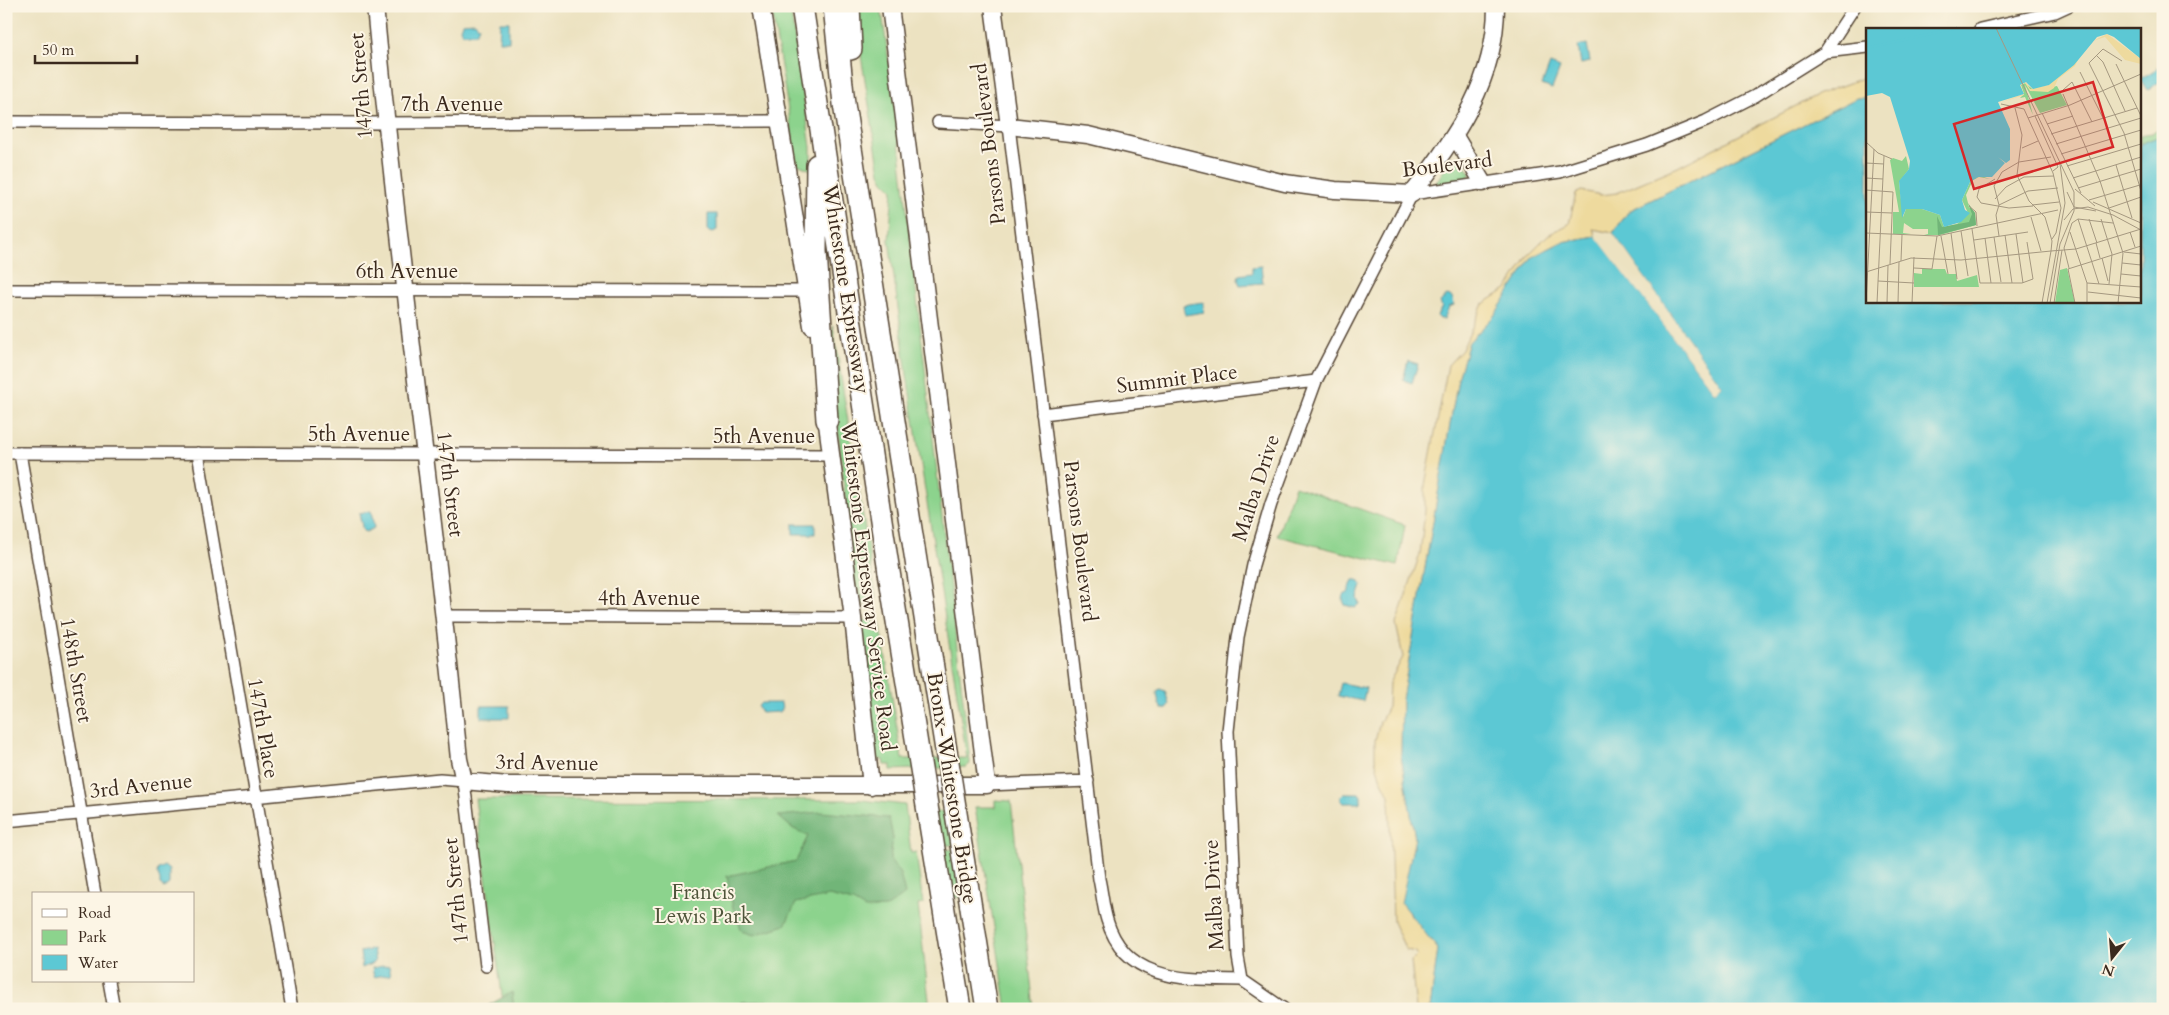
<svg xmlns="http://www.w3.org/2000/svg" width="2169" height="1015" font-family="Cardo,serif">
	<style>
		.green { fill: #8cd38d; stroke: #647e56 }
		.forest { fill: #71b578; stroke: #56704b }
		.sand { fill: #eeda9e; stroke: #94825e }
		.water { fill: #5cc8d4; stroke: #4c7979 }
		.pier { fill: #ece2c1 }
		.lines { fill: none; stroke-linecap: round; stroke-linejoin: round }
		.street-casing { stroke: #564636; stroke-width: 14 }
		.secondary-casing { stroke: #564636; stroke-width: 19 }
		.highway-casing { stroke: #564636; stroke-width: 24 }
		.street { stroke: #fff; stroke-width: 11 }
		.secondary { stroke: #fff; stroke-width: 16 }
		.highway { stroke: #fff; stroke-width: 21 }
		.highway-bridge-casing { stroke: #564636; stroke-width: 24; stroke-linecap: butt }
		.highway-bridge { stroke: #fff; stroke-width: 21 }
		.labels { text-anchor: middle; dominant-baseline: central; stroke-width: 4; stroke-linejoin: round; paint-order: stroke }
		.street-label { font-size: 21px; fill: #3b2a1e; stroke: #fcf5e5 }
		.park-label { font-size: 21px; fill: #4f543a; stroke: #fcf5e5 }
		.inset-river { fill: none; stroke: #5cc8d4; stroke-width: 2.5 }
		.inset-road { fill: none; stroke: #a59880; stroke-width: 1 }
		.view { fill: #d62828; fill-opacity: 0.15; stroke: #d62828; stroke-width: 2.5 }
		.inset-edge { fill: none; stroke: #3b2a1e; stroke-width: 2.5 }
	</style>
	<rect width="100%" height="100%" fill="#fcf5e5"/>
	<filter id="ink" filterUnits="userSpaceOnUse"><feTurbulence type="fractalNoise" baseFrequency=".02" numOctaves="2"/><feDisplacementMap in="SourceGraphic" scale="10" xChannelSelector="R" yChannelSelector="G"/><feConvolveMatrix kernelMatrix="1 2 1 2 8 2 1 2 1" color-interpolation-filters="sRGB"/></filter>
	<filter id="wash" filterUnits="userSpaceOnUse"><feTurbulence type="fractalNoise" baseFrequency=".0096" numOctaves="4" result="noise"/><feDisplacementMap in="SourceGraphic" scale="20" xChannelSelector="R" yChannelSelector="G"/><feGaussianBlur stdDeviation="1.12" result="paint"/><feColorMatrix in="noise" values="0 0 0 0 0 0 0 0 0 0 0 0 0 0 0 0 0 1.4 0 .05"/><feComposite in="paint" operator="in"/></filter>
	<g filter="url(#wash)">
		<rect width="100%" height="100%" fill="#ece2c1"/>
		<!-- green -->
		<path class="green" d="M 771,6 L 790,6 L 811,147 L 811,170 L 797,164 Z
			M 859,6 L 881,6 L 894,98 L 970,761 L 970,764 L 966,767 L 891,770 L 891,765 L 884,765 L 883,760 L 876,759 L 860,620 L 880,622 L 902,759 L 967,758 L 907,375 L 889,240 L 893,190 L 884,181 L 880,173 L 859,43 Z
			M 2163,125 L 2163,135 L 2140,144 L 2140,135 L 2152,133 Z
			M 1458,157 L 1471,174 C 1463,183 1450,185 1438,184 L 1436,183 L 1451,158 Z
			M 833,326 L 876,598 L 868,604 L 860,604 L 855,595 L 829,341 Z
			M 1295,486 L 1405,525 L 1398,566 L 1277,536 Z
			M 475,799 L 862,800 L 905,805 L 911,853 L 916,852 L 923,904 L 918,905 L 930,1009 L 504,1009 Z
			M 995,800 L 1011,801 L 1034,1009 L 1007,1009 L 975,807 L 995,807 Z
			M 958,811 L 965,844 L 924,847 L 920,812 Z
			M 966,849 L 973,897 L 935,898 L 926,850 Z"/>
		<!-- forest -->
		<path class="forest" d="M 821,812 L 889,818 L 893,838 L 890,859 L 900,874 L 905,894 L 886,908 L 865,909 L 853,902 L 829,896 L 796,903 L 785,925 L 754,935 L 742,931 L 733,908 L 727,876 L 796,861 L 808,836 L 792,828 L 778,816 Z
			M 512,992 L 514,1009 L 482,1009 Z
			M 767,1001 L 767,1009 L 737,1009 L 742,1002 Z"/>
		<!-- sand -->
		<path class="sand" d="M 1868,76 L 1868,98 L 1857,98 L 1629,211 L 1613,233 L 1593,229 L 1596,236 L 1562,242 L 1532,257 L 1494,316 L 1469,342 L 1458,379 L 1402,700 L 1401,756 L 1415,838 L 1402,902 L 1438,949 L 1430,1009 L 1416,1009 L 1411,961 L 1417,955 L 1416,952 L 1406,950 L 1393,922 L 1389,795 L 1380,777 L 1375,760 L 1375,740 L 1380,722 L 1388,707 L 1389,683 L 1403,657 L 1396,624 L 1420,554 L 1425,511 L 1425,485 L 1448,365 L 1462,350 L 1483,304 L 1508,288 L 1530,253 L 1548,235 L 1569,224 L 1576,193 L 1582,191 L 1601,195 L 1617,193 L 1678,167 L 1819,94 Z"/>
		<!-- water -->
		<path class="water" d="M 475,22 L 479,27 L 476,33 L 462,33 L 460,28 L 462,23 Z
			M 500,22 L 509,22 L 509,41 L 499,41 Z
			M 1587,44 L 1590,62 L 1581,64 L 1578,46 Z
			M 1550,64 L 1560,68 L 1552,89 L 1542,85 Z
			M 2158,68 L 2163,76 L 2163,80 L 2147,90 L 2140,79 Z
			M 1857,98 L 1868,98 L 1868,301 L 2140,301 L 2140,144 L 2163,135 L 2163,1009 L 1430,1009 L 1438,949 L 1401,903 L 1415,838 L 1401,756 L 1402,700 L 1458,379 L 1469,342 L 1494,316 L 1532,257 L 1562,242 L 1596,236 L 1715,393 L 1722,386 L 1613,233 L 1629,211 Z
			M 708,214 L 717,214 L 717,230 L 713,232 L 708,230 Z
			M 1261,266 L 1263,283 L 1240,285 L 1238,280 L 1239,275 L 1252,273 L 1252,267 Z
			M 1448,295 L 1453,298 L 1454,305 L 1449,307 L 1444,319 L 1440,319 L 1437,316 L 1442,307 L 1440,302 Z
			M 1203,302 L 1204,312 L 1185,315 L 1183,305 Z
			M 1408,361 L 1418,364 L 1412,383 L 1403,380 Z
			M 371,511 L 374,528 L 366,532 L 363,531 L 359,513 Z
			M 793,524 L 815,524 L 815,534 L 793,534 Z
			M 1353,580 L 1358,580 L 1362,586 L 1358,598 L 1360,604 L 1355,608 L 1345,605 L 1343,600 L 1344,595 L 1348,593 Z
			M 1341,683 L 1366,688 L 1363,701 L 1338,696 Z
			M 1160,689 L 1165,691 L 1169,704 L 1166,709 L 1162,709 L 1159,704 L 1157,693 Z
			M 761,703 L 781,703 L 782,710 L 779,712 L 761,713 L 758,706 Z
			M 481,706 L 509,706 L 509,718 L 481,718 Z
			M 1344,793 L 1359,793 L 1361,796 L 1361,801 L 1359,803 L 1344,803 L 1341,801 L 1341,796 Z
			M 164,866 L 169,870 L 169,884 L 164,888 L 160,885 L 160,880 L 157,873 L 158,869 Z
			M 373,949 L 375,962 L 362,968 L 360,952 Z
			M 389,965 L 391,974 L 374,977 L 372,968 Z"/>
		<!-- pier -->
		<path class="pier" d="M 1610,232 L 1613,233 L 1722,386 L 1715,393 L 1594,234 L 1598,235 L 1715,389 L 1719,386 Z"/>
	</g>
	<g filter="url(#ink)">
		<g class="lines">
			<!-- street casing -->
			<g class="street-casing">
				<path id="street" d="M 1980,29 L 2055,12 L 2068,6
					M 1825,52 L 1868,47
					M 6,122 L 386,123 L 779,121
					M 938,122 L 1009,126 L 1099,879 C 1102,892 1103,907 1107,920 C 1126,984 1189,979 1242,980
					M 6,290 L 807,291
					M 1043,414 L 1316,381
					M 6,453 L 831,455
					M 20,453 L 95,894
					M 198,453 L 292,1009
					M 445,616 L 853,618
					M 987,785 L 1088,781
					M 6,821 L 440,779 L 464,781 L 486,966
					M 109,981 L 114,1009
					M 1284,1009 L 1242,980 L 1238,957 L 1228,731 L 1238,637 L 1253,565 L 1271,504 L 1316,381 L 1412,194 L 1560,172 L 1647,145 L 1706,121 L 1755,96 L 1825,52 L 1855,6"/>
			</g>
			<!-- secondary casing -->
			<g class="secondary-casing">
				<path id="secondary" d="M 375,6 C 398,258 434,508 459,759 L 464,781 L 508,785 L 987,785 L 890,6
					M 761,6 L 812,326
					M 993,6 L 1009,126 L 1088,135 L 1285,183 L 1335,190 L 1412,194 C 1456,137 1496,81 1496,6
					M 1455,136 L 1483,183
					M 825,409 L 853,618 L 871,786"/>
			</g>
			<!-- highway casing -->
			<g class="highway-casing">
				<path id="highway" d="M 802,6 L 889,572
					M 834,6 L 844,104 L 917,567
					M 849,6 L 851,49
					M 817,165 L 816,251 L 827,420"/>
			</g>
			<!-- street -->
			<use href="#street" class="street"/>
			<!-- secondary -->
			<use href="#secondary" class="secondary"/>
			<!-- highway -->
			<use href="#highway" class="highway"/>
			<!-- highway-bridge casing -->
			<g class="highway-bridge-casing">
				<path id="highway-bridge" d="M 917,567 L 987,1009
					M 889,572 L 960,1009"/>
			</g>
			<!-- highway-bridge -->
			<use href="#highway-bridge" class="highway-bridge"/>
		</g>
	</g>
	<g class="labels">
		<!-- street labels -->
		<g class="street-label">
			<text transform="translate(361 86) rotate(-95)">147th Street</text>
			<text x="452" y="104">7th Avenue</text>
			<text transform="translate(989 144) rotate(-97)">Parsons Boulevard</text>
			<text transform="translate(1447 165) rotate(-7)">Boulevard</text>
			<text x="407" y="271">6th Avenue</text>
			<text transform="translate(846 289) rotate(81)">Whitestone Expressway</text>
			<text transform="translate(1177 379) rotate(-7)">Summit Place</text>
			<text x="359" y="434">5th Avenue</text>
			<text x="764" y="436">5th Avenue</text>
			<text transform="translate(450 484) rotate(83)">147th Street</text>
			<text transform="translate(1256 488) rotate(-72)">Malba Drive</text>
			<text transform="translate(1080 541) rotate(83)">Parsons Boulevard</text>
			<text transform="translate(868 586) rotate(83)">Whitestone Expressway Service Road</text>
			<text x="649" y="598">4th Avenue</text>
			<text transform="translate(76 670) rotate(80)">148th Street</text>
			<text transform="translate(263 728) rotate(80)">147th Place</text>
			<text transform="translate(547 763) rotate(1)">3rd Avenue</text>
			<text transform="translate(141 786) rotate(-6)">3rd Avenue</text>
			<text transform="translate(952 788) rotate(81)">Bronx-Whitestone Bridge</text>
			<text transform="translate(456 891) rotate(-96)">147th Street</text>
			<text transform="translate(1214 895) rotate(-93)">Malba Drive</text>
		</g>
		<!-- park labels -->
		<g class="park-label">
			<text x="703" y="892">Francis<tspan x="703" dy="24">Lewis Park</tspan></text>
		</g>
	</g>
	<!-- overview -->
	<g transform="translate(1866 28)">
		<rect width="275" height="275" fill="#ece2c1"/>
		<path d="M 159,55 L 169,63 L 191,58 L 201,77 L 174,85 L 159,57 L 167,87 L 159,69 L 154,70 L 158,66 L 155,57 ZM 40,128 L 43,141 L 33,154 L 37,189 L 40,181 L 56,181 L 74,187 L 78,199 L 91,196 L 102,185 L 96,172 L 104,154 L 109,150 L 115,148 L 124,151 L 113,149 L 107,152 L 100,167 L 103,179 L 109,185 L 110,197 L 74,207 L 58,207 L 62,206 L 62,201 L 47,201 L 38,195 L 37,205 L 45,206 L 27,206 L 27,184 L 33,184 L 24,132 L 27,130 L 36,133 ZM 201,240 L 209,275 L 189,275 L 194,242 ZM 56,241 L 79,241 L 81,246 L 90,246 L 91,253 L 111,247 L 113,259 L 48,259 L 48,245 L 56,246 Z" fill="#8cd38d"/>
		<path d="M 102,175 L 109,185 L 110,197 L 72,207 L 71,188 L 76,199 L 103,194 L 106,186 Z" fill="#71b578"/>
		<path d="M 241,6 L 275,31 L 275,36 L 259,32 L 239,9 L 227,13 ZM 214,28 L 209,38 L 192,51 L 188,60 L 182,64 L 164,63 L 159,55 L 155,57 L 158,66 L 158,67 L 136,74 L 157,66 L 154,57 L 160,54 L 164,61 L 183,57 Z" fill="#eeda9e"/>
		<path d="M 0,0 L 275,0 L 275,31 L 248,9 L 241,6 L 231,9 L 208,37 L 183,57 L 167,61 L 160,54 L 154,57 L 158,66 L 132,74 L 144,101 L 144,132 L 140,135 L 132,129 L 139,135 L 126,149 L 112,149 L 104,154 L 96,172 L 99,182 L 104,185 L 95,194 L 78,199 L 74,187 L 56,181 L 40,181 L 36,190 L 33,153 L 43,141 L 44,133 L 24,69 L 16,65 L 0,68 Z" fill="#5cc8d4"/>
		<path class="inset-river" d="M 0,20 L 91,0"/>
		<path class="inset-road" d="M 130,0 L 208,164 L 208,183 L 194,216 L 184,275M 230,27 L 237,34 L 259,83M 256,33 L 237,21 L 223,35 L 258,105 L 275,163M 250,36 L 275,88M 214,44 L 237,90M 197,62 L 206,54 L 226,94M 197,66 L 234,153 L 257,225 L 252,275M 135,76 L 158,81 L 187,145 L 195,180 L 190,205 L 186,211M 176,85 L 215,165M 169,88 L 192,139 L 187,143M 162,90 L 204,77 L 275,46M 181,96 L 207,88M 185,106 L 271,80M 0,114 L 12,125 L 26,131M 190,116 L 275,90M 156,120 L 172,113M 195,126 L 275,102M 0,135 L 18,136M 250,137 L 266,190M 201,138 L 275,116M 0,150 L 17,151M 207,150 L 275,129M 129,151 L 113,161 L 111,169 L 115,175 L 143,180 L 167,178M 212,160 L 275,141M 209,161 L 229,178M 0,162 L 27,164 L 24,236M 201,164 L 208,179 L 230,183M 129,171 L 140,159 L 158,149 L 188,148M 223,172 L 274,157M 227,174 L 275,195M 133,177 L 128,158 L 136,144 L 153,134 L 185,129M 133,177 L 162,163 L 192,160M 133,177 L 130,187 L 133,208M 166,177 L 193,174M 103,178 L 110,184 L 111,198M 243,180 L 275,169M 0,184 L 26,185M 165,189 L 175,223M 212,191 L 233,256M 212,191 L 247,195M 223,191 L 231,215M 235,191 L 246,226 L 243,256M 198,192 L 207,181 L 222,179 L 247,187 L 275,202M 106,201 L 114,255 L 156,255 L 167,251 L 161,214M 95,203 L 102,248M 204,204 L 221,255 L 221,275M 264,204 L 269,219M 0,205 L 71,208 L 192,182M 85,205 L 91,251M 150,206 L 157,255M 139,207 L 146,255M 75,208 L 82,246M 128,209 L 135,254M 119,210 L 125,255M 108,212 L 162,204M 230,215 L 234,230M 258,224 L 275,226M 236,230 L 242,253M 35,233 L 36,207M 256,235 L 275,237M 48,240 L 66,241 L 71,208M 203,240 L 198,220 L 206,195 L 212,191M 0,244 L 45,230 L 95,232 L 185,223 L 186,213 L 179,189 L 163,173 L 151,147 L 156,107 L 149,80M 255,246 L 275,248M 12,253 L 48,255M 221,255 L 275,259M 222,264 L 275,270M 0,275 L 8,121M 11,275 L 18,128M 21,275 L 22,237M 32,275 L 33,234M 46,275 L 48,229M 176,275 L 185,223 L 210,221 L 275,201M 181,275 L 199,175 L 194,136M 188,275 L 196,222M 209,275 L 202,241 L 275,218"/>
		<path class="view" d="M 227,54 L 247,119 L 108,161 L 88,96 Z"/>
		<rect width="275" height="275" class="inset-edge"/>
	</g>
	<!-- margin -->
	<rect width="2169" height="1015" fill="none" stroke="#fcf5e5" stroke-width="25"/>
	<!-- legend -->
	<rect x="32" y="892" width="162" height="90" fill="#fcf5e5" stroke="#afa495"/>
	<rect x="42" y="909" width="25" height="8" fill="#ffffff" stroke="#afa495"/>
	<text x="78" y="918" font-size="15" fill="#3b2a1e">Road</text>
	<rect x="42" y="930" width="25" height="15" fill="#8cd38d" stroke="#afa495"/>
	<text x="78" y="942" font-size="15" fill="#3b2a1e">Park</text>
	<rect x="42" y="955" width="25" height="15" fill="#5cc8d4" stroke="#afa495"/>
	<text x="78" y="968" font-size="15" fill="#3b2a1e">Water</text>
	<!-- north arrow -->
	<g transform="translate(2112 958) rotate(197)" stroke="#fcf5e5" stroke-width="4" paint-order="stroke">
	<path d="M0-4L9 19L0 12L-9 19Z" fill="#3b2a1e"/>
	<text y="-8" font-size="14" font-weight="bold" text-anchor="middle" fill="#3b2a1e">N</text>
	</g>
	<!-- scale -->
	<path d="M35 55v8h102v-8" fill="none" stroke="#3b2a1e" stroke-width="2.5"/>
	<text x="42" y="55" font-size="15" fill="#3b2a1e" stroke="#fcf5e5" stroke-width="4" paint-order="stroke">50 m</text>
</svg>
